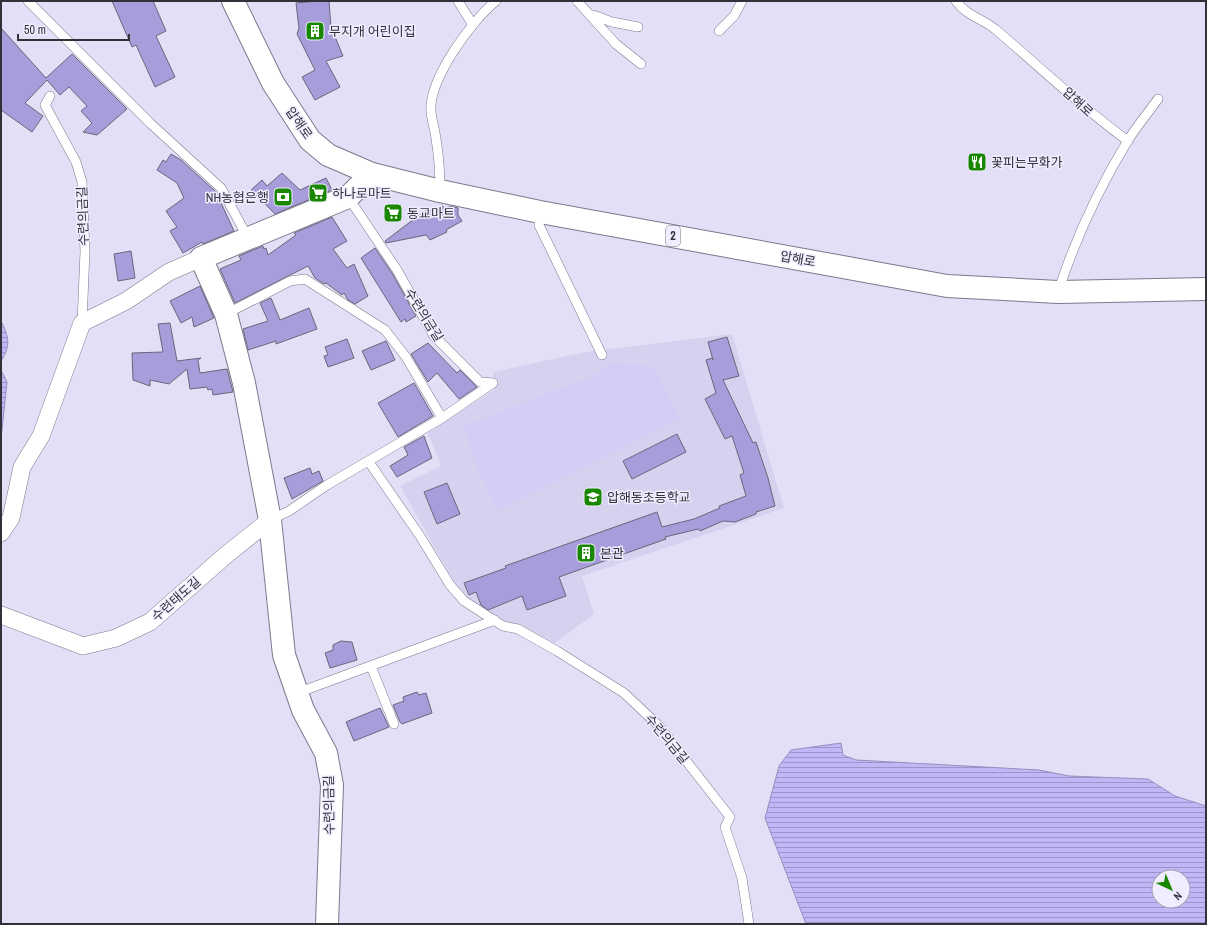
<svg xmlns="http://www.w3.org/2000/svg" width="1207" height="925" font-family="'Archivo Narrow','Noto Sans KR',sans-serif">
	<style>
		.built { fill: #d5d1ef }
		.green { fill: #d3cef6 }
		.water { fill: url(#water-rules); stroke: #968fbe; fill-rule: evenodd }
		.building { fill: #a79ddb; stroke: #69677a }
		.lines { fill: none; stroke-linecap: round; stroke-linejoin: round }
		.service-casing { stroke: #7c798e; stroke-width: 10 }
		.minor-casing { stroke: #7c798e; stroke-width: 18 }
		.tertiary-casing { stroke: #7c798e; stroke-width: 24 }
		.primary-casing { stroke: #7c798e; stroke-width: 24 }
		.service { stroke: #fff; stroke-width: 9 }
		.minor { stroke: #fff; stroke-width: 17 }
		.tertiary { stroke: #fff; stroke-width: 22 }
		.primary { stroke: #fff; stroke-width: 22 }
		.labels { text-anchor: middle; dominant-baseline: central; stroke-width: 3; stroke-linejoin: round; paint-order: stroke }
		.shield { fill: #efedff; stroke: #6b6975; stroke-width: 1 }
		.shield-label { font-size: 12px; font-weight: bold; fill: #32313a }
		.poi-label { font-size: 13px; fill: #32313a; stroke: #efedff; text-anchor: start }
		.street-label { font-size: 13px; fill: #32313a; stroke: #efedff }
	</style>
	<defs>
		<pattern id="water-rules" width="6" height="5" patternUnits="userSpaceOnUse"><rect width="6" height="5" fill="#c1b7f7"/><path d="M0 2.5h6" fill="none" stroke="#9d95c9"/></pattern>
	</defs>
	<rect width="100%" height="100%" fill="#e2dff6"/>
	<!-- built -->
	<path class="built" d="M 732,334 L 784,508 L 582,576 L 594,614 L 551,646 L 494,622 L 460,592 L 400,486 L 441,466 L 428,433 L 494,390 L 493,372 L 586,352 Z"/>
	<!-- green -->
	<path class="green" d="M 611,363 L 651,366 L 656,370 L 680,419 L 498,511 L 475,463 L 464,426 L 593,376 C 599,370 605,369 611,363 Z"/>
	<!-- water -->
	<path class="water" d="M 1,321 C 9,337 11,346 1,361 Z
		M 1,370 L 7,382 L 1,439 Z
		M 841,743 L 843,755 L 856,760 L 1039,770 L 1069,776 L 1148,779 L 1175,796 L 1206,806 L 1206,924 L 806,924 L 765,818 L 779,766 L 791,750 ZM 1159,877 L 1183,877 L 1183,901 L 1159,901 Z"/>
	<!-- building -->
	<path class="building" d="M 112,1 L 153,1 L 166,31 L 156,36 L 175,77 L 155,87 L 136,45 L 132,47 Z
		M 318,1 L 329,1 L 331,27 L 343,56 L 326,61 L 340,87 L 315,100 L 302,77 L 315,70 L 297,34 L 299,28 L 296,3 Z
		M 1,28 L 46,78 L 72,54 L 127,109 L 97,135 L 83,132 L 92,123 L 81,111 L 87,106 L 69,87 L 60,95 L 47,80 L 25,103 L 43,116 L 32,132 L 1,110 Z
		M 171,154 L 181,160 L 216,192 L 234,231 L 203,244 L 202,242 L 183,253 L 170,231 L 177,227 L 166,211 L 184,198 L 177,183 L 157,170 L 163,160 L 166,162 Z
		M 282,173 L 300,190 L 326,178 L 332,190 L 275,214 L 251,190 L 262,180 L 267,186 Z
		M 442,206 L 445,208 L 451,206 L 458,208 L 458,215 L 462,221 L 446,230 L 447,232 L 430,240 L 426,235 L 386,243 L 385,241 L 426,210 L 435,211 Z
		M 332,217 L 347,241 L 333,249 L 347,268 L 354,264 L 368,296 L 355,304 L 348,300 L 344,293 L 342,295 L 326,283 L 324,284 L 315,278 L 308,266 L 235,303 L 220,269 L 241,260 L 239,256 L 263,246 L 264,249 L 266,248 L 268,255 L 296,235 L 294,233 Z
		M 375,248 L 392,273 L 416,316 L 406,322 L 405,319 L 401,322 L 361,258 Z
		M 131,251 L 135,278 L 118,281 L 114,254 Z
		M 200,286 L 214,318 L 194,327 L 192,317 L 181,323 L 170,301 Z
		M 271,298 L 280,320 L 309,308 L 317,329 L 276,344 L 276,341 L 248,350 L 243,329 L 268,321 L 260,303 Z
		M 170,323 L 177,361 L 201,358 L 198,360 L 200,373 L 227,369 L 233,392 L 213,395 L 212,389 L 208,390 L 207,387 L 190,389 L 187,369 L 169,384 L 150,380 L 150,386 L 133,380 L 132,353 L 163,352 L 158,324 Z
		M 727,337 L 739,376 L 723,380 L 753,443 L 756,442 L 768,478 L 775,506 L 756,512 L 756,514 L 735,522 L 723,521 L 700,531 L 698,529 L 665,537 L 666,539 L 559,577 L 566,596 L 527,610 L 522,596 L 488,610 L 481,605 L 476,592 L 469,595 L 464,583 L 506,568 L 505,566 L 657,512 L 662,527 L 694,519 L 720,508 L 719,506 L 746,496 L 740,475 L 744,473 L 732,436 L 725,439 L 705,399 L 716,393 L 706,360 L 712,358 L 713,360 L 708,342 Z
		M 347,339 L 354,358 L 328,367 L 324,356 L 328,355 L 325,347 Z
		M 386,341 L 395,360 L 371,370 L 362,351 Z
		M 428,343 L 457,373 L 460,370 L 477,387 L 459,399 L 437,373 L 428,382 L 411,354 Z
		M 414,383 L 433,416 L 398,437 L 378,403 Z
		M 677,434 L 686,452 L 632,479 L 623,461 Z
		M 424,436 L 432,458 L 397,477 L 390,466 L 408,455 L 404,447 Z
		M 310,468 L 312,474 L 319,471 L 323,481 L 292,499 L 284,478 Z
		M 447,483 L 460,514 L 437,524 L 424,492 Z
		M 341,641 L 352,642 L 357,660 L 330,668 L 325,653 L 333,650 L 333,645 Z
		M 417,692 L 419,695 L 426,693 L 432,713 L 402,724 L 400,722 L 393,705 L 404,701 L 403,697 Z
		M 380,708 L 389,727 L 354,741 L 346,722 Z"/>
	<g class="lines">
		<!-- service casing -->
		<g class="service-casing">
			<path id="service" d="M 28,1 L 150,123 L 221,188 L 248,238
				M 458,1 L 473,25
				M 577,1 L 616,44 L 641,64
				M 956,1 C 967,16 981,18 995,29 C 1039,66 1081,107 1128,141
				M 593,15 L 612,22 L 638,27
				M 719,31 L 734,16 L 742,1
				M 50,96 L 45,105 L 76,162 L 82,182 L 85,251 L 82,323
				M 440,191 C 440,174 439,157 436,139 C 435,130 432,121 431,112 C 428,80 472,20 496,1
				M 540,212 L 539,225 L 602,355
				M 1058,292 C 1075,240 1099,188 1127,142 C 1136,127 1148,113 1158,99
				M 226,314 L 290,281 L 305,279 L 385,330 L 406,357 L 442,418
				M 369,462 L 420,536 L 450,585 L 464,601 L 503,626 L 518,629 L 557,651 L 624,693 L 659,726 L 730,817 L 725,827 L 742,878 L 749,924
				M 270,520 L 289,511 L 327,485 L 442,418 L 493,383 L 480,382 L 434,336 L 397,270 L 348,197
				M 371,666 L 394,724
				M 297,693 L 495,620"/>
		</g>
		<!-- minor casing -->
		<g class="minor-casing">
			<path id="minor" d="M 1,533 L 11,518 L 22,467 L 41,436 L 82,323 L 126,301 L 169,272 L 201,258
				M 1,615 L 83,646 L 116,638 L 150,622 L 226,555 L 270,520"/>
		</g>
		<!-- tertiary casing -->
		<g class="tertiary-casing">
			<path id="tertiary" d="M 327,924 L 332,785 L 326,753 L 303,710 L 284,655 L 270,520 L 244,383 L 226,314 L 201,258 L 348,197 L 372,174"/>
		</g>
		<!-- primary casing -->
		<g class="primary-casing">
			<path id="primary" d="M 233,1 L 273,83 L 310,140 L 328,155 L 372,174 L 440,191 L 540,212 L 947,286 L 1058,292 L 1206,289"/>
		</g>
		<!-- service -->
		<use href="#service" class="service"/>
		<!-- minor -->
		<use href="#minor" class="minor"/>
		<!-- tertiary -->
		<use href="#tertiary" class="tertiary"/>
		<!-- primary -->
		<use href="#primary" class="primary"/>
	</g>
	<!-- icons -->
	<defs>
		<g id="building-square" transform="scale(1)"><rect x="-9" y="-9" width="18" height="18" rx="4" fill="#198700" stroke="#efedff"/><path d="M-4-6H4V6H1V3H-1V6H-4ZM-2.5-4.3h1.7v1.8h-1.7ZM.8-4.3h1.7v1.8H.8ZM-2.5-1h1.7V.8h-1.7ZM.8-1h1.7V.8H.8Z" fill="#fff"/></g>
		<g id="restaurant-square" transform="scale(1)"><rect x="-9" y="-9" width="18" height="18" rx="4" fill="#198700" stroke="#efedff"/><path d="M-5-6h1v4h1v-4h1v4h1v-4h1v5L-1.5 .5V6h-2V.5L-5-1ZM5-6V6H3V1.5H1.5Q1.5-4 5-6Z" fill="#fff"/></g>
		<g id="supermarket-square" transform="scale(1)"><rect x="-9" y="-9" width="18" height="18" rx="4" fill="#198700" stroke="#efedff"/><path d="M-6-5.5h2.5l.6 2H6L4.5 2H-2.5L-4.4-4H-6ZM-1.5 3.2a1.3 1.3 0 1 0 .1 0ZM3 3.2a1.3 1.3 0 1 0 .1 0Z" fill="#fff"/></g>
		<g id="bank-square" transform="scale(1)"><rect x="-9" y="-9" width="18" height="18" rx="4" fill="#198700" stroke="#efedff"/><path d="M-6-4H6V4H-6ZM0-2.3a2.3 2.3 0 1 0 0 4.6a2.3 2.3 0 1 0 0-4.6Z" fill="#fff"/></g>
		<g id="school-square" transform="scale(1)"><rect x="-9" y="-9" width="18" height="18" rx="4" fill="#198700" stroke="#efedff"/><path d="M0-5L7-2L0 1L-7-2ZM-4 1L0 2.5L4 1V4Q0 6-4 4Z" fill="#fff"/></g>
	</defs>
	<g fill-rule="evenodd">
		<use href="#building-square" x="315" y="31"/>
		<use href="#restaurant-square" x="977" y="162"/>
		<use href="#supermarket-square" x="318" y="193"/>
		<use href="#bank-square" x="283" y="197"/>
		<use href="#supermarket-square" x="393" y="213"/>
		<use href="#school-square" x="593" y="497"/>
		<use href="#building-square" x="586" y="553"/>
	</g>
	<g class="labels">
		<!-- shield labels -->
		<rect class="shield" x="666" y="226" width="14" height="20" rx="3"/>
		<g class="shield-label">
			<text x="673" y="236">2</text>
		</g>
		<!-- poi labels -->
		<g class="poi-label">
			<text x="329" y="31">무지개 어린이집</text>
			<text x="991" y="162">꽃피는무화가</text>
			<text x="332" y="193">하나로마트</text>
			<text x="269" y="197" text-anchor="end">NH농협은행</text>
			<text x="407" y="213">동교마트</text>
			<text x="607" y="497">압해동초등학교</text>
			<text x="600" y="553">본관</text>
		</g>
		<!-- street labels -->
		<g class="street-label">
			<text transform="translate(1078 102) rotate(43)">압해로</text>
			<text transform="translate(299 123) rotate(55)">압해로</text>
			<text transform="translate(83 216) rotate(-92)">수련의금길</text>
			<text transform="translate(798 259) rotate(10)">압해로</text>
			<text transform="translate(424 315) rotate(58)">수련의금길</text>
			<text transform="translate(176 599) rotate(-41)">수련태도길</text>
			<text transform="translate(667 739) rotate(50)">수련의금길</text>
			<text transform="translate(329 805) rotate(-91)">수련의금길</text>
		</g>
	</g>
	<!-- border -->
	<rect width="1207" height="925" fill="none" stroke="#32313a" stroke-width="4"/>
	<!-- north arrow -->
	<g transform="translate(1171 889) rotate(136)"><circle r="19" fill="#efedff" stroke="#a3a2b0"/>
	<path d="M0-3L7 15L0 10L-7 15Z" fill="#198700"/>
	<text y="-6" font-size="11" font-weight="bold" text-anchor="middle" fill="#32313a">N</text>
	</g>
	<!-- scale -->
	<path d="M18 34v6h111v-6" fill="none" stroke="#32313a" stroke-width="2"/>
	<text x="24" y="34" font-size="12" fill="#32313a" stroke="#efedff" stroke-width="3" paint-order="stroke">50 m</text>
</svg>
